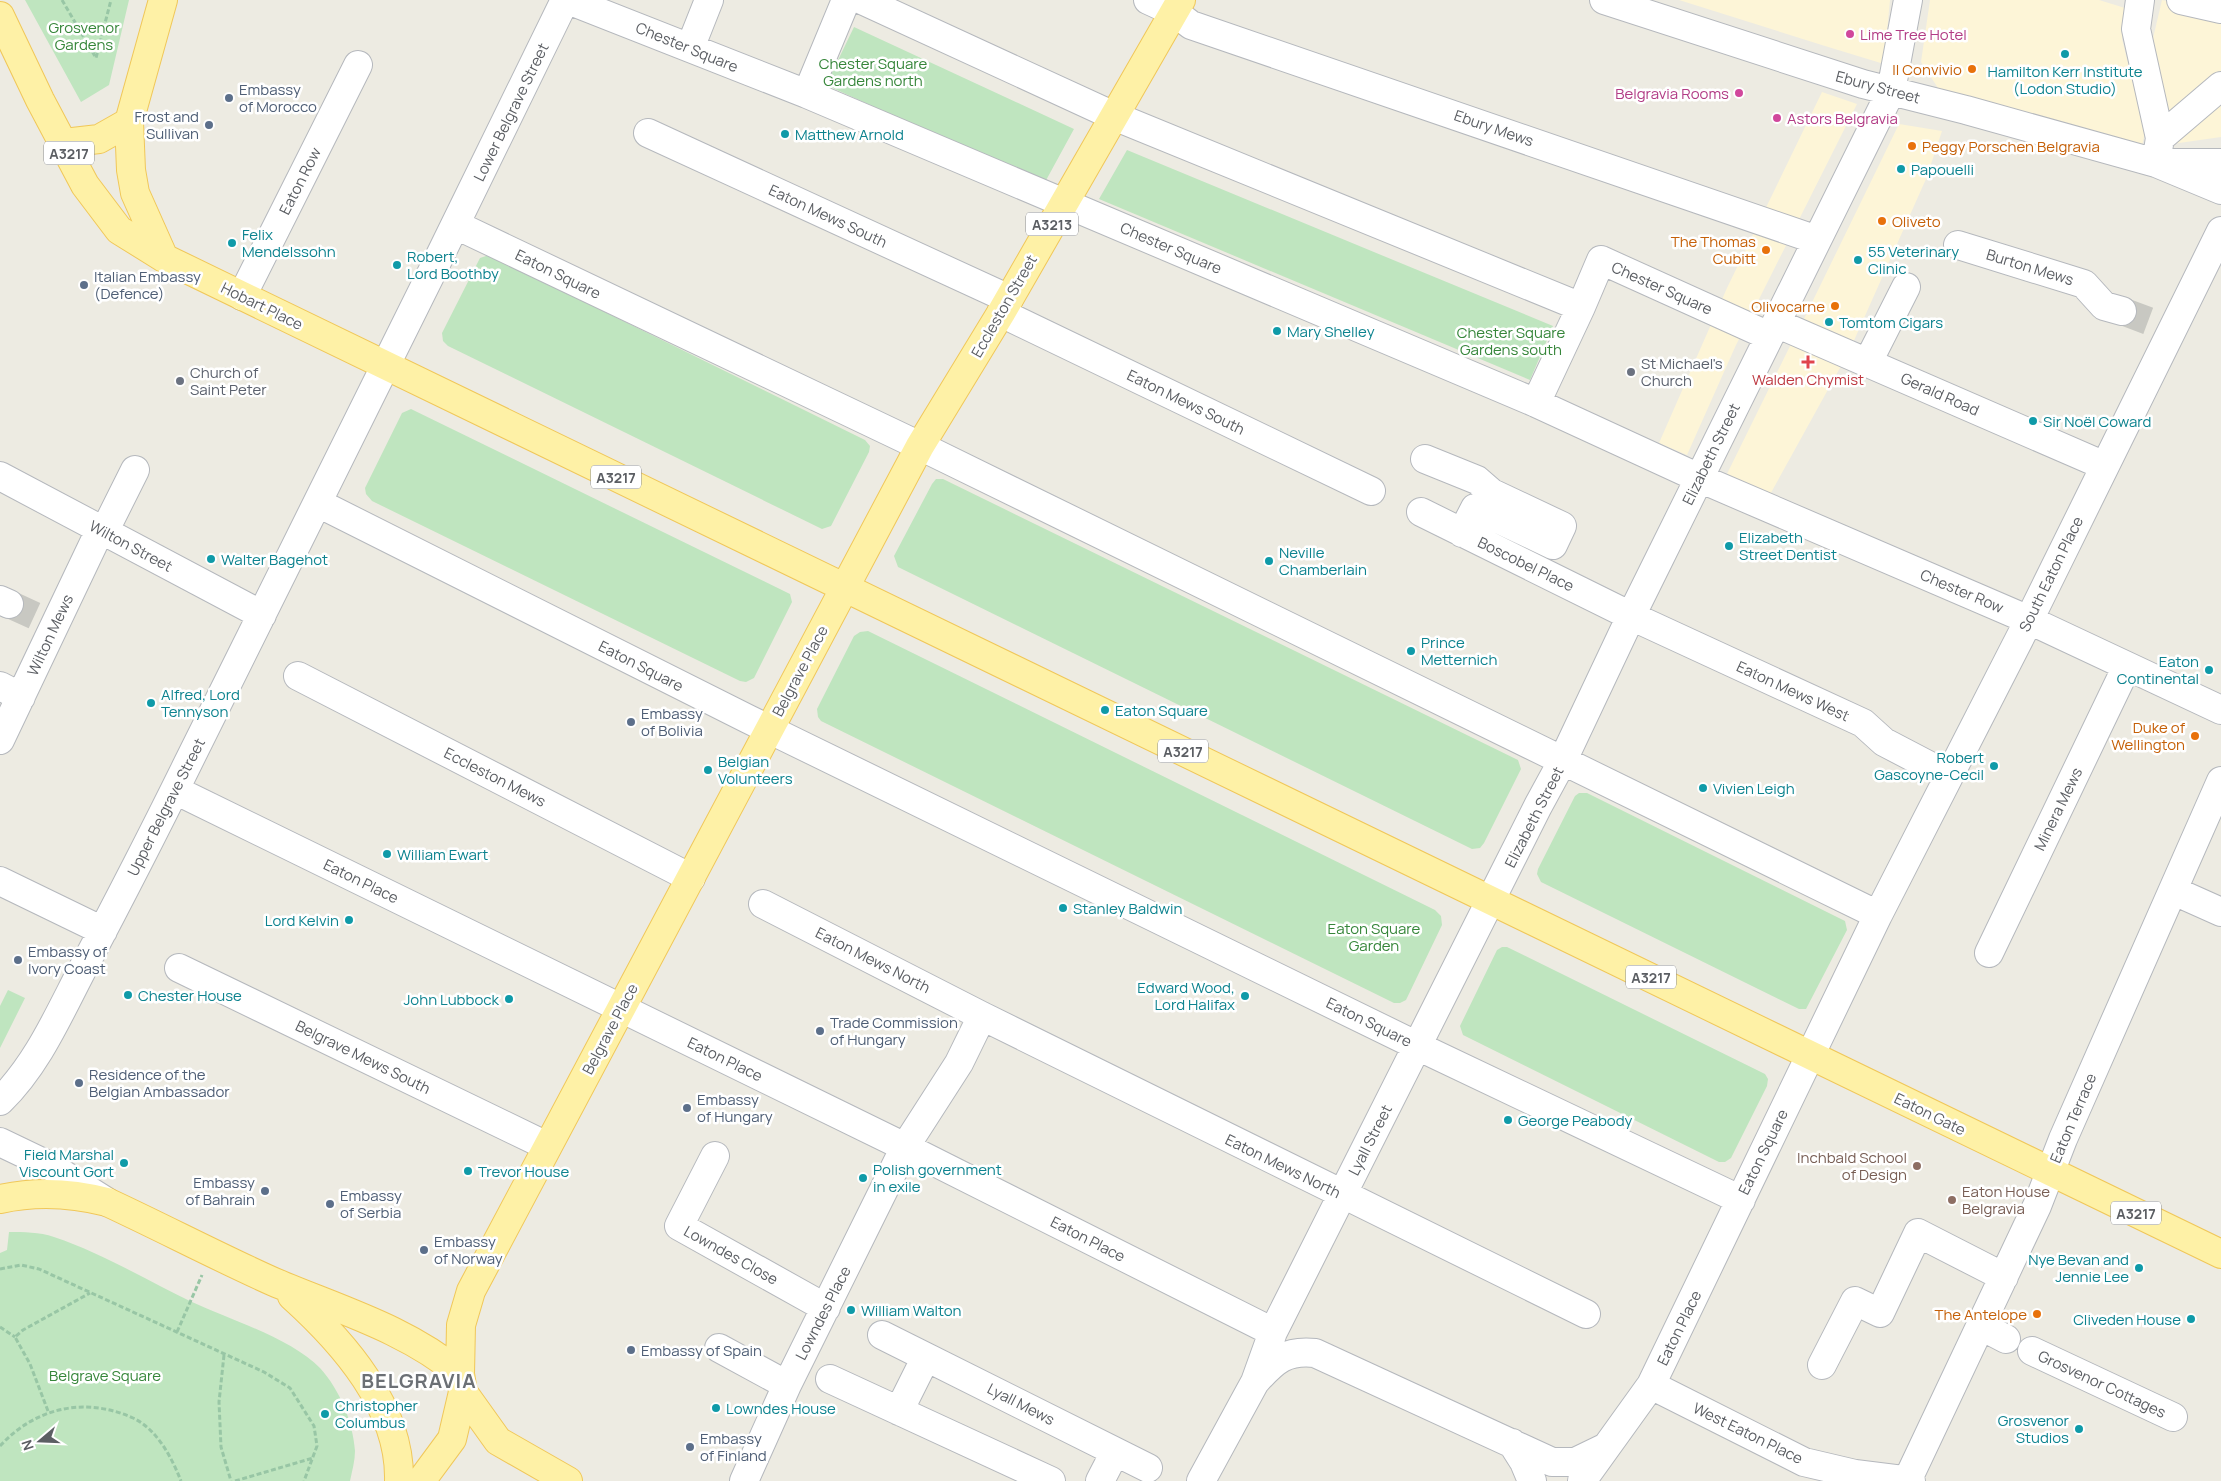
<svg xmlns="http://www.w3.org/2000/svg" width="2221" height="1481" font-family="Manrope,sans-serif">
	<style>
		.commercial { fill: #fdf5d7 }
		.green { fill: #bfe5bf }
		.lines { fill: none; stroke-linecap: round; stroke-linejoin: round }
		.minor-tunnel { stroke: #c8c8c2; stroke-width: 28; stroke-dasharray: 28 14; stroke-linecap: butt }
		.minor-casing { stroke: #b5b8bd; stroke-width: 30 }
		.major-casing { stroke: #f0c759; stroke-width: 30 }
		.path { stroke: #98c6a5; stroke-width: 3; stroke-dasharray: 5 2.5; stroke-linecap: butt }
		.minor { stroke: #fff; stroke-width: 28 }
		.major { stroke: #fef1a6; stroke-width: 28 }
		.hotel-dot { fill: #d1479c; stroke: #fff; stroke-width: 2 }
		.culture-dot { fill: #0f9aa8; stroke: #fff; stroke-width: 2 }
		.food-dot { fill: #e8710a; stroke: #fff; stroke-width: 2 }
		.service-dot { fill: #5c6f8a; stroke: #fff; stroke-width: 2 }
		.health-dot { fill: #e0444e; stroke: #fff; stroke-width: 2 }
		.worship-dot { fill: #6b7280; stroke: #fff; stroke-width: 2 }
		.education-dot { fill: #8d6e63; stroke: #fff; stroke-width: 2 }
		.labels { text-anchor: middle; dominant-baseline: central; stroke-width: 5; stroke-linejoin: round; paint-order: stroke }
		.shield { fill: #fff; stroke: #8c8e92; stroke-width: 1 }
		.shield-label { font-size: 14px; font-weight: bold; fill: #5b5e63 }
		.park-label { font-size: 15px; fill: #36863a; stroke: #fff }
		.hotel-label { font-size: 15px; fill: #b23c85; stroke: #fff; text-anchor: start }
		.street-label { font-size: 15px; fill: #5b5e63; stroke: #fff }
		.food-label { font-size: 15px; fill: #c56008; stroke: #fff; text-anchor: end }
		.culture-label { font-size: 15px; fill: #0d838f; stroke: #fff; text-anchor: start }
		.service-label { font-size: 15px; fill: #4e5e75; stroke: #fff; text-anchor: start }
		.worship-label { font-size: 15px; fill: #5b616d; stroke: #fff; text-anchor: start }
		.health-label { font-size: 15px; fill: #be3a42; stroke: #fff }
		.education-label { font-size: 15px; fill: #785e54; stroke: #fff; text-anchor: end }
		.district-label { font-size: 20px; font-weight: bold; letter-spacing: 1px; fill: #6c7075; stroke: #fff }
	</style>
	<rect width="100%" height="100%" fill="#edebe2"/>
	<!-- commercial -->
	<path class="commercial" d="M 1679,0 L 1890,0 L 1884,64 L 1825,46 Z
		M 1930,0 L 2099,0 L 2125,8 L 2122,39 L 2145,132 L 2142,146 L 1938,88 L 1921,62 Z
		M 2162,0 L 2221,13 L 2221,137 L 2172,144 L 2150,51 Z
		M 1822,92 L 1857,104 L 1736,345 L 1687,455 L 1659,443 L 1727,288 Z
		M 1899,124 L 1942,131 L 1926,179 L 1852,345 L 1801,325 Z
		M 1791,344 L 1841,366 L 1767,500 L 1724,480 Z"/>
	<!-- green -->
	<path class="green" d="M 25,0 L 129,0 L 109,85 L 81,102 Z
		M 854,27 L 1074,129 L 1044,184 L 826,85 Z
		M 1127,150 L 1553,326 L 1530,380 L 1099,199 Z
		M 489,255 L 865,440 L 870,446 L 869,452 L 831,526 L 822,529 L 448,346 L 443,341 L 442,333 L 480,258 Z
		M 411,409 L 790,594 L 792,602 L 754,678 L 746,682 L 740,681 L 372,501 L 366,494 L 365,488 L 402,413 Z
		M 936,479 L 943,479 L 1518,760 L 1521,769 L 1484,843 L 1480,848 L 1472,849 L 898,567 L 894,556 L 932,484 Z
		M 868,631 L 1435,910 L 1441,916 L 1442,925 L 1406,1000 L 1400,1003 L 1394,1003 L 821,721 L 818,717 L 817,709 L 854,636 L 860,632 Z
		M 1579,793 L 1587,793 L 1845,921 L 1847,930 L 1806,1009 L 1799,1009 L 1541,882 L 1537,874 L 1538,869 L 1575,796 Z
		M 1502,947 L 1507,947 L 1765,1074 L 1768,1079 L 1767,1086 L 1731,1158 L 1725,1162 L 1719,1162 L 1463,1035 L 1460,1026 L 1497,950 Z
		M 8,990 L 25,998 L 0,1048 L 0,1006 Z
		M 9,1232 C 24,1232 39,1232 54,1237 C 102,1253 146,1280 192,1302 C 229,1319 292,1339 320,1368 C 340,1390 353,1422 355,1451 C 355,1461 352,1471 350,1481 L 0,1481 L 0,1253 L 7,1250 Z"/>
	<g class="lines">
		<!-- minor-tunnel -->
		<path class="minor-tunnel" d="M 2122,311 L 2154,323
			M 9,604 L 55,625"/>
		<!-- minor casing -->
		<g class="minor-casing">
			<path id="minor" d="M 568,0 L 807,94
				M 846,0 L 807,94 L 1536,403 L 1581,307 L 1114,116 L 862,0
				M 1148,0 L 1174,12 L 1191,25 L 1817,240
				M 1604,0 L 1863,84 L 1966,110 L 2156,163 L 2221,190
				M 2140,0 L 2136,29 L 2160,138 L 2156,163
				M 2181,0 L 2221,9
				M 690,48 L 709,0
				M 648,133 L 1009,299
				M 2160,138 L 2221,86
				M 2170,163 L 2221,163
				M 456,225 L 920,446 L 1878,915
				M 1958,245 L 2084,284 L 2104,306 L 2122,311
				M 242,296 L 358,65
				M 1581,307 L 1601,260 L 1769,336
				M 1001,313 L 1371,491
				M 1776,323 L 2105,466
				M 1868,362 L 1906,287
				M 1536,403 L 1699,478 L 2029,620 L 2221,710
				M 1425,459 L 1477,480 L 1492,493 L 1562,526 L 1553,545 L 1475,508 L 1462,533
				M 0,476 L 262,615
				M 318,503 L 748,719 L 1434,1054 L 1741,1200
				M 1421,512 L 1631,616 L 1863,723 L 1884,742 L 1949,776
				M 104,532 L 135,470
				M 0,600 L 9,604
				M 298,676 L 691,878
				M 0,686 L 21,697
				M 0,740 L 100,530
				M 175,790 L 905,1147 L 1273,1332
				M 0,881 L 103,931
				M 2174,891 L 2221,912
				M 763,904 L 982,1016 L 1586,1314
				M 1989,953 L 2127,666
				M 179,968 L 547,1146
				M 0,1101 C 37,1065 58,1016 82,970 C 118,902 153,834 187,765 C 314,510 441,256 565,0
				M 0,1142 L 50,1166 L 107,1202
				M 715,1156 L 679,1226 L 826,1308
				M 1981,1326 L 2006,1339
				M 882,1335 L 1148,1468
				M 719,1348 L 787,1385
				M 2032,1351 L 2173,1417
				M 1822,1365 L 1855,1301 L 1880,1313 L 1918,1233 L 2004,1277
				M 830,1379 L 1051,1481
				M 1256,1381 C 1275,1360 1286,1350 1315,1353 L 1552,1462 L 1575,1462 L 1604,1448
				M 1651,1385 L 1804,1462 L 1855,1474 L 1911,1481
				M 899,1411 L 926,1357
				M 1512,1443 L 1524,1462 L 1532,1481
				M 1908,1479 L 2037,1206 L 2063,1139 L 2221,781
				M 744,1481 L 787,1385 L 905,1147 L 959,1063 L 982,1016
				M 1100,1481 L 1115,1452
				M 1201,1481 L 1255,1382 L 1273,1332 L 1538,806 L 1563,760 L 1631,616 L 1891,91 L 1908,0
				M 1582,1481 L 1651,1385 L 1878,915 L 2029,620 L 2221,231"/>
		</g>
		<!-- major casing -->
		<g class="major-casing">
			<path id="major" d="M 163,0 L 129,122 L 131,170 L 135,193 L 164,258
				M 0,16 L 40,100 L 85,185 L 119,230 L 164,258 L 2221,1254
				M 64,143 L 99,139 L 129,122
				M 0,1199 C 36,1191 72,1193 107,1202 C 163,1228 218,1257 274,1282 C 337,1309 407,1329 460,1374
				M 292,1296 C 343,1342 401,1407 399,1481
				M 463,1392 L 498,1441 L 568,1481
				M 421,1481 L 452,1439 L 463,1392 L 460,1374 L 461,1325 L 471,1291 L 920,446 L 1001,313 L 1181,0"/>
		</g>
		<!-- path -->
		<path class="path" d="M 62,0 L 96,58 L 111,0
			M 0,1269 L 21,1265 L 39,1269 L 264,1372 L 290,1388 L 314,1426 L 317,1446 L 304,1481
			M 0,1327 L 15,1337
			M 177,1332 L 202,1275
			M 224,1355 L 219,1402 L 221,1447 L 231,1481
			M 48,1411 L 30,1364 L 15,1337 L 23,1330 L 90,1293
			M 2057,1425 L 2061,1417
			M 0,1446 C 35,1408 84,1396 133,1418 C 157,1429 172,1458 181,1481
			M 235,1481 L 313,1458"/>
		<!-- minor -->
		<use href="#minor" class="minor"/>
		<!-- major -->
		<use href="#major" class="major"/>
	</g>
	<!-- markers -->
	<g class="hotel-dot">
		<circle cx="1850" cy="34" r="5"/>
		<circle cx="1739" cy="93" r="5"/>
		<circle cx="1777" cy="118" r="5"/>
	</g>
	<g class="culture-dot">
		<circle cx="2065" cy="54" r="5"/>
		<circle cx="785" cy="134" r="5"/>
		<circle cx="1901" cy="169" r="5"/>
		<circle cx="232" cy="243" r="5"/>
		<circle cx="1858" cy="260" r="5"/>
		<circle cx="397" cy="265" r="5"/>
		<circle cx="1829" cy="322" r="5"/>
		<circle cx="1277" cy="331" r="5"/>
		<circle cx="2033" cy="421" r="5"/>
		<circle cx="1729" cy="546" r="5"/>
		<circle cx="211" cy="559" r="5"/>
		<circle cx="1269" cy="561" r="5"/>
		<circle cx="1411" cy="651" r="5"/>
		<circle cx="2209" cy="670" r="5"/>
		<circle cx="151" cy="703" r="5"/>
		<circle cx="1105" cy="710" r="5"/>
		<circle cx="1994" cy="766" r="5"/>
		<circle cx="708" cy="770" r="5"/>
		<circle cx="1703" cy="788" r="5"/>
		<circle cx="387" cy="854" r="5"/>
		<circle cx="1063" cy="908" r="5"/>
		<circle cx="349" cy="920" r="5"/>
		<circle cx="128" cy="995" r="5"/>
		<circle cx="1245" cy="996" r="5"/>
		<circle cx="509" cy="999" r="5"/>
		<circle cx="1508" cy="1120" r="5"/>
		<circle cx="124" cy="1163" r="5"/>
		<circle cx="468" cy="1171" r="5"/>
		<circle cx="863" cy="1178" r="5"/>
		<circle cx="2139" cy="1268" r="5"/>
		<circle cx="851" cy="1310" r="5"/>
		<circle cx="2191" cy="1319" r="5"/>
		<circle cx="716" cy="1408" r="5"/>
		<circle cx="325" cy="1414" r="5"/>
		<circle cx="2079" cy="1429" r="5"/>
	</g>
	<g class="food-dot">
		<circle cx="1972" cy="69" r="5"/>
		<circle cx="1912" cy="146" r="5"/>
		<circle cx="1882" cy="221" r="5"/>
		<circle cx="1766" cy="250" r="5"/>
		<circle cx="1835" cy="306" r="5"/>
		<circle cx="2195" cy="736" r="5"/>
		<circle cx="2037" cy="1314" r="5"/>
	</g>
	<g class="service-dot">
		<circle cx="229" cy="98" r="5"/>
		<circle cx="209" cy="125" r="5"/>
		<circle cx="84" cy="285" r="5"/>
		<circle cx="631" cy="722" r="5"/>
		<circle cx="18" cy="960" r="5"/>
		<circle cx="820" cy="1031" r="5"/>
		<circle cx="79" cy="1083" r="5"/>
		<circle cx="687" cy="1108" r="5"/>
		<circle cx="265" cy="1191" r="5"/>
		<circle cx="330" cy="1204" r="5"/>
		<circle cx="424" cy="1250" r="5"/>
		<circle cx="631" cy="1350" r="5"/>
		<circle cx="690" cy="1447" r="5"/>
	</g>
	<path class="health-dot" d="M1805.5 354.5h5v5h5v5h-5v5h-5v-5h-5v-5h5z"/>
	<g class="worship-dot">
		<circle cx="1631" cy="372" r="5"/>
		<circle cx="180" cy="381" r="5"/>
	</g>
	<g class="education-dot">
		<circle cx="1917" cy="1166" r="5"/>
		<circle cx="1952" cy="1200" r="5"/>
	</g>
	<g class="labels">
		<!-- shield labels -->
		<g class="shield">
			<rect x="44" y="141.5" width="50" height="23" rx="4"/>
			<rect x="1026" y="212.5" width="52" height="23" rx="4"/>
			<rect x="591" y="465.5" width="50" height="23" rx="4"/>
			<rect x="1158" y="739.5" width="50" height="23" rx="4"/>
			<rect x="1626" y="965.5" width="50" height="23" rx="4"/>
			<rect x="2111" y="1201.5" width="50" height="23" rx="4"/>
		</g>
		<g class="shield-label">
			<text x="69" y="153">A3217</text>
			<text x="1052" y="224">A3213</text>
			<text x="616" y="477">A3217</text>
			<text x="1183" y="751">A3217</text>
			<text x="1651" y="977">A3217</text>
			<text x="2136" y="1213">A3217</text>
		</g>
		<!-- park labels -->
		<g class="park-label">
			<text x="84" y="27">Grosvenor<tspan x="84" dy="17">Gardens</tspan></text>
			<text x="873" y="63">Chester Square<tspan x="873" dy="17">Gardens north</tspan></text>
			<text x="1511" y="332">Chester Square<tspan x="1511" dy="17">Gardens south</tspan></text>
			<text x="1374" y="928">Eaton Square<tspan x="1374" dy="17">Garden</tspan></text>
			<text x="105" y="1375">Belgrave Square</text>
		</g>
		<!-- hotel labels -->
		<g class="hotel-label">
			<text x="1860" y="34">Lime Tree Hotel</text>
			<text x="1729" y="93" text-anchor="end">Belgravia Rooms</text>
			<text x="1787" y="118">Astors Belgravia</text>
		</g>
		<!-- street labels -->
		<g class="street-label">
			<text transform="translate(687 47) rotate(22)">Chester Square</text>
			<text transform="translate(1878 87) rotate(15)">Ebury Street</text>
			<text transform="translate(511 112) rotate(-64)">Lower Belgrave Street</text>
			<text transform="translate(1494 128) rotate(19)">Ebury Mews</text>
			<text transform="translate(300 181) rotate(-63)">Eaton Row</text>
			<text transform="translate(828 216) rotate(25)">Eaton Mews South</text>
			<text transform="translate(1171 248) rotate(23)">Chester Square</text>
			<text transform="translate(2030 267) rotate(17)">Burton Mews</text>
			<text transform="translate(558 274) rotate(26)">Eaton Square</text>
			<text transform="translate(1662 288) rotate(24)">Chester Square</text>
			<text transform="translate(262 306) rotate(26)">Hobart Place</text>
			<text transform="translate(1004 306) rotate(-60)">Eccleston Street</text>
			<text transform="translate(1940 394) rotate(24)">Gerald Road</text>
			<text transform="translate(1186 402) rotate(26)">Eaton Mews South</text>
			<text transform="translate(1711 454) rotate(-64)">Elizabeth Street</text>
			<text transform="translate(131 546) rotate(28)">Wilton Street</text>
			<text transform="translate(1526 564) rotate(26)">Boscobel Place</text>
			<text transform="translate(2051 574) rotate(-64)">South Eaton Place</text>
			<text transform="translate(1962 591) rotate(23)">Chester Row</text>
			<text transform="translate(50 635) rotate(-65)">Wilton Mews</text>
			<text transform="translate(641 666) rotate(27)">Eaton Square</text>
			<text transform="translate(800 671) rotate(-62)">Belgrave Place</text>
			<text transform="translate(1793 691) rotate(25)">Eaton Mews West</text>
			<text transform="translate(495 777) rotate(27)">Eccleston Mews</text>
			<text transform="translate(166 807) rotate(-63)">Upper Belgrave Street</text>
			<text transform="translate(2058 809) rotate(-64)">Minera Mews</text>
			<text transform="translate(1534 817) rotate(-63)">Elizabeth Street</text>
			<text transform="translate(361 881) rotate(26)">Eaton Place</text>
			<text transform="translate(873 960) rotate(27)">Eaton Mews North</text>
			<text transform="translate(1369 1022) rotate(26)">Eaton Square</text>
			<text transform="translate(610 1029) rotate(-62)">Belgrave Place</text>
			<text transform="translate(363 1057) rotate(26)">Belgrave Mews South</text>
			<text transform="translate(725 1059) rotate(26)">Eaton Place</text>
			<text transform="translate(1930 1114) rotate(26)">Eaton Gate</text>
			<text transform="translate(2073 1118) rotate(-67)">Eaton Terrace</text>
			<text transform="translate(1370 1140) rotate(-63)">Lyall Street</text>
			<text transform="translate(1763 1152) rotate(-64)">Eaton Square</text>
			<text transform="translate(1283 1166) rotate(26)">Eaton Mews North</text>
			<text transform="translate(1088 1239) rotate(27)">Eaton Place</text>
			<text transform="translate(731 1255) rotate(29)">Lowndes Close</text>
			<text transform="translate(823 1313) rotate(-63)">Lowndes Place</text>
			<text transform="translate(1679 1328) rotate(-64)">Eaton Place</text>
			<text transform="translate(2102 1384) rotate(25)">Grosvenor Cottages</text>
			<text transform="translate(1021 1404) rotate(27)">Lyall Mews</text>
			<text transform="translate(1748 1433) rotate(26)">West Eaton Place</text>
		</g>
		<!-- food labels -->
		<g class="food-label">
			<text x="1962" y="69">Il Convivio</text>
			<text x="1922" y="146" text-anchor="start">Peggy Porschen Belgravia</text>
			<text x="1892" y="221" text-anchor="start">Oliveto</text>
			<text x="1756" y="241">The Thomas<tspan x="1756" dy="17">Cubitt</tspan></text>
			<text x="1825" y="306">Olivocarne</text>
			<text x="2185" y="727">Duke of<tspan x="2185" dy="17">Wellington</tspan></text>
			<text x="2027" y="1314">The Antelope</text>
		</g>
		<!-- culture labels -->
		<g class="culture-label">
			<text x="2065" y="71" text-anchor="middle">Hamilton Kerr Institute<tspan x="2065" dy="17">(Lodon Studio)</tspan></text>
			<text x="795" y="134">Matthew Arnold</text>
			<text x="1911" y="169">Papouelli</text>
			<text x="242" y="234">Felix<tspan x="242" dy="17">Mendelssohn</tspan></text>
			<text x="1868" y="251">55 Veterinary<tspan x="1868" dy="17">Clinic</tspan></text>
			<text x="407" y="256">Robert,<tspan x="407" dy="17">Lord Boothby</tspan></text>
			<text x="1839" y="322">Tomtom Cigars</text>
			<text x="1287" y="331">Mary Shelley</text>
			<text x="2043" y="421">Sir Noël Coward</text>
			<text x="1739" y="537">Elizabeth<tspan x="1739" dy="17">Street Dentist</tspan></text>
			<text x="1279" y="552">Neville<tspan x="1279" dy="17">Chamberlain</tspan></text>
			<text x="221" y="559">Walter Bagehot</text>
			<text x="1421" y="642">Prince<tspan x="1421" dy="17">Metternich</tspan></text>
			<text x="2199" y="661" text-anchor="end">Eaton<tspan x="2199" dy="17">Continental</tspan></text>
			<text x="161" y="694">Alfred, Lord<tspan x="161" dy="17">Tennyson</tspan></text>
			<text x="1115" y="710">Eaton Square</text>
			<text x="1984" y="757" text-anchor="end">Robert<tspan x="1984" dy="17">Gascoyne-Cecil</tspan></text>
			<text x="718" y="761">Belgian<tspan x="718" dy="17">Volunteers</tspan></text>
			<text x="1713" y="788">Vivien Leigh</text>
			<text x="397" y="854">William Ewart</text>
			<text x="1073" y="908">Stanley Baldwin</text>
			<text x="339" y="920" text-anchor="end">Lord Kelvin</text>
			<text x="1235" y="987" text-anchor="end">Edward Wood,<tspan x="1235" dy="17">Lord Halifax</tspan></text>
			<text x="138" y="995">Chester House</text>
			<text x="499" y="999" text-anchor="end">John Lubbock</text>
			<text x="1518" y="1120">George Peabody</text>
			<text x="114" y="1154" text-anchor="end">Field Marshal<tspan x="114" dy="17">Viscount Gort</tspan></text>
			<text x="873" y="1169">Polish government<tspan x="873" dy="17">in exile</tspan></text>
			<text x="478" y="1171">Trevor House</text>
			<text x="2129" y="1259" text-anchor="end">Nye Bevan and<tspan x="2129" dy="17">Jennie Lee</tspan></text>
			<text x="861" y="1310">William Walton</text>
			<text x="2181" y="1319" text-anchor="end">Cliveden House</text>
			<text x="335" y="1405">Christopher<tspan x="335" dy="17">Columbus</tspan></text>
			<text x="726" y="1408">Lowndes House</text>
			<text x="2069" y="1420" text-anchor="end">Grosvenor<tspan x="2069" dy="17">Studios</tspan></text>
		</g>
		<!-- service labels -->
		<g class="service-label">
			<text x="239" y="89">Embassy<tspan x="239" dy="17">of Morocco</tspan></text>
			<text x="199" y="116" text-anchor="end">Frost and<tspan x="199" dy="17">Sullivan</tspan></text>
			<text x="94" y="276">Italian Embassy<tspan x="94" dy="17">(Defence)</tspan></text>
			<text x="641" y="713">Embassy<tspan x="641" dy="17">of Bolivia</tspan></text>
			<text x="28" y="951">Embassy of<tspan x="28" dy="17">Ivory Coast</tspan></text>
			<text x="830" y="1022">Trade Commission<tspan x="830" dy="17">of Hungary</tspan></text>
			<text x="89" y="1074">Residence of the<tspan x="89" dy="17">Belgian Ambassador</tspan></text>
			<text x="697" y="1099">Embassy<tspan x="697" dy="17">of Hungary</tspan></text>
			<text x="255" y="1182" text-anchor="end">Embassy<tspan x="255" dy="17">of Bahrain</tspan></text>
			<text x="340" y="1195">Embassy<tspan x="340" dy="17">of Serbia</tspan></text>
			<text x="434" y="1241">Embassy<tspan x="434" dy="17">of Norway</tspan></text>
			<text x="641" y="1350">Embassy of Spain</text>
			<text x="700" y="1438">Embassy<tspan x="700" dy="17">of Finland</tspan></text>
		</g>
		<!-- worship labels -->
		<g class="worship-label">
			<text x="1641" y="363">St Michael's<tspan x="1641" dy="17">Church</tspan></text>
			<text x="190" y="372">Church of<tspan x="190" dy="17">Saint Peter</tspan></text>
		</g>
		<!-- health labels -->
		<g class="health-label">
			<text x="1808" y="379">Walden Chymist</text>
		</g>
		<!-- education labels -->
		<g class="education-label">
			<text x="1907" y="1157">Inchbald School<tspan x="1907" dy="17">of Design</tspan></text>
			<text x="1962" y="1191" text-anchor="start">Eaton House<tspan x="1962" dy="17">Belgravia</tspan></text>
		</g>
		<!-- district labels -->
		<g class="district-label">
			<text x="419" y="1380">BELGRAVIA</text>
		</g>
	</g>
	<!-- north arrow -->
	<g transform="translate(40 1441) rotate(251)" stroke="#ffffff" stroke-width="4" paint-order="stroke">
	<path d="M0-4L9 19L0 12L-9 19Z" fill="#5b5e63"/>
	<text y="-8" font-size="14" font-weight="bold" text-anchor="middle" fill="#5b5e63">N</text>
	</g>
</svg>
